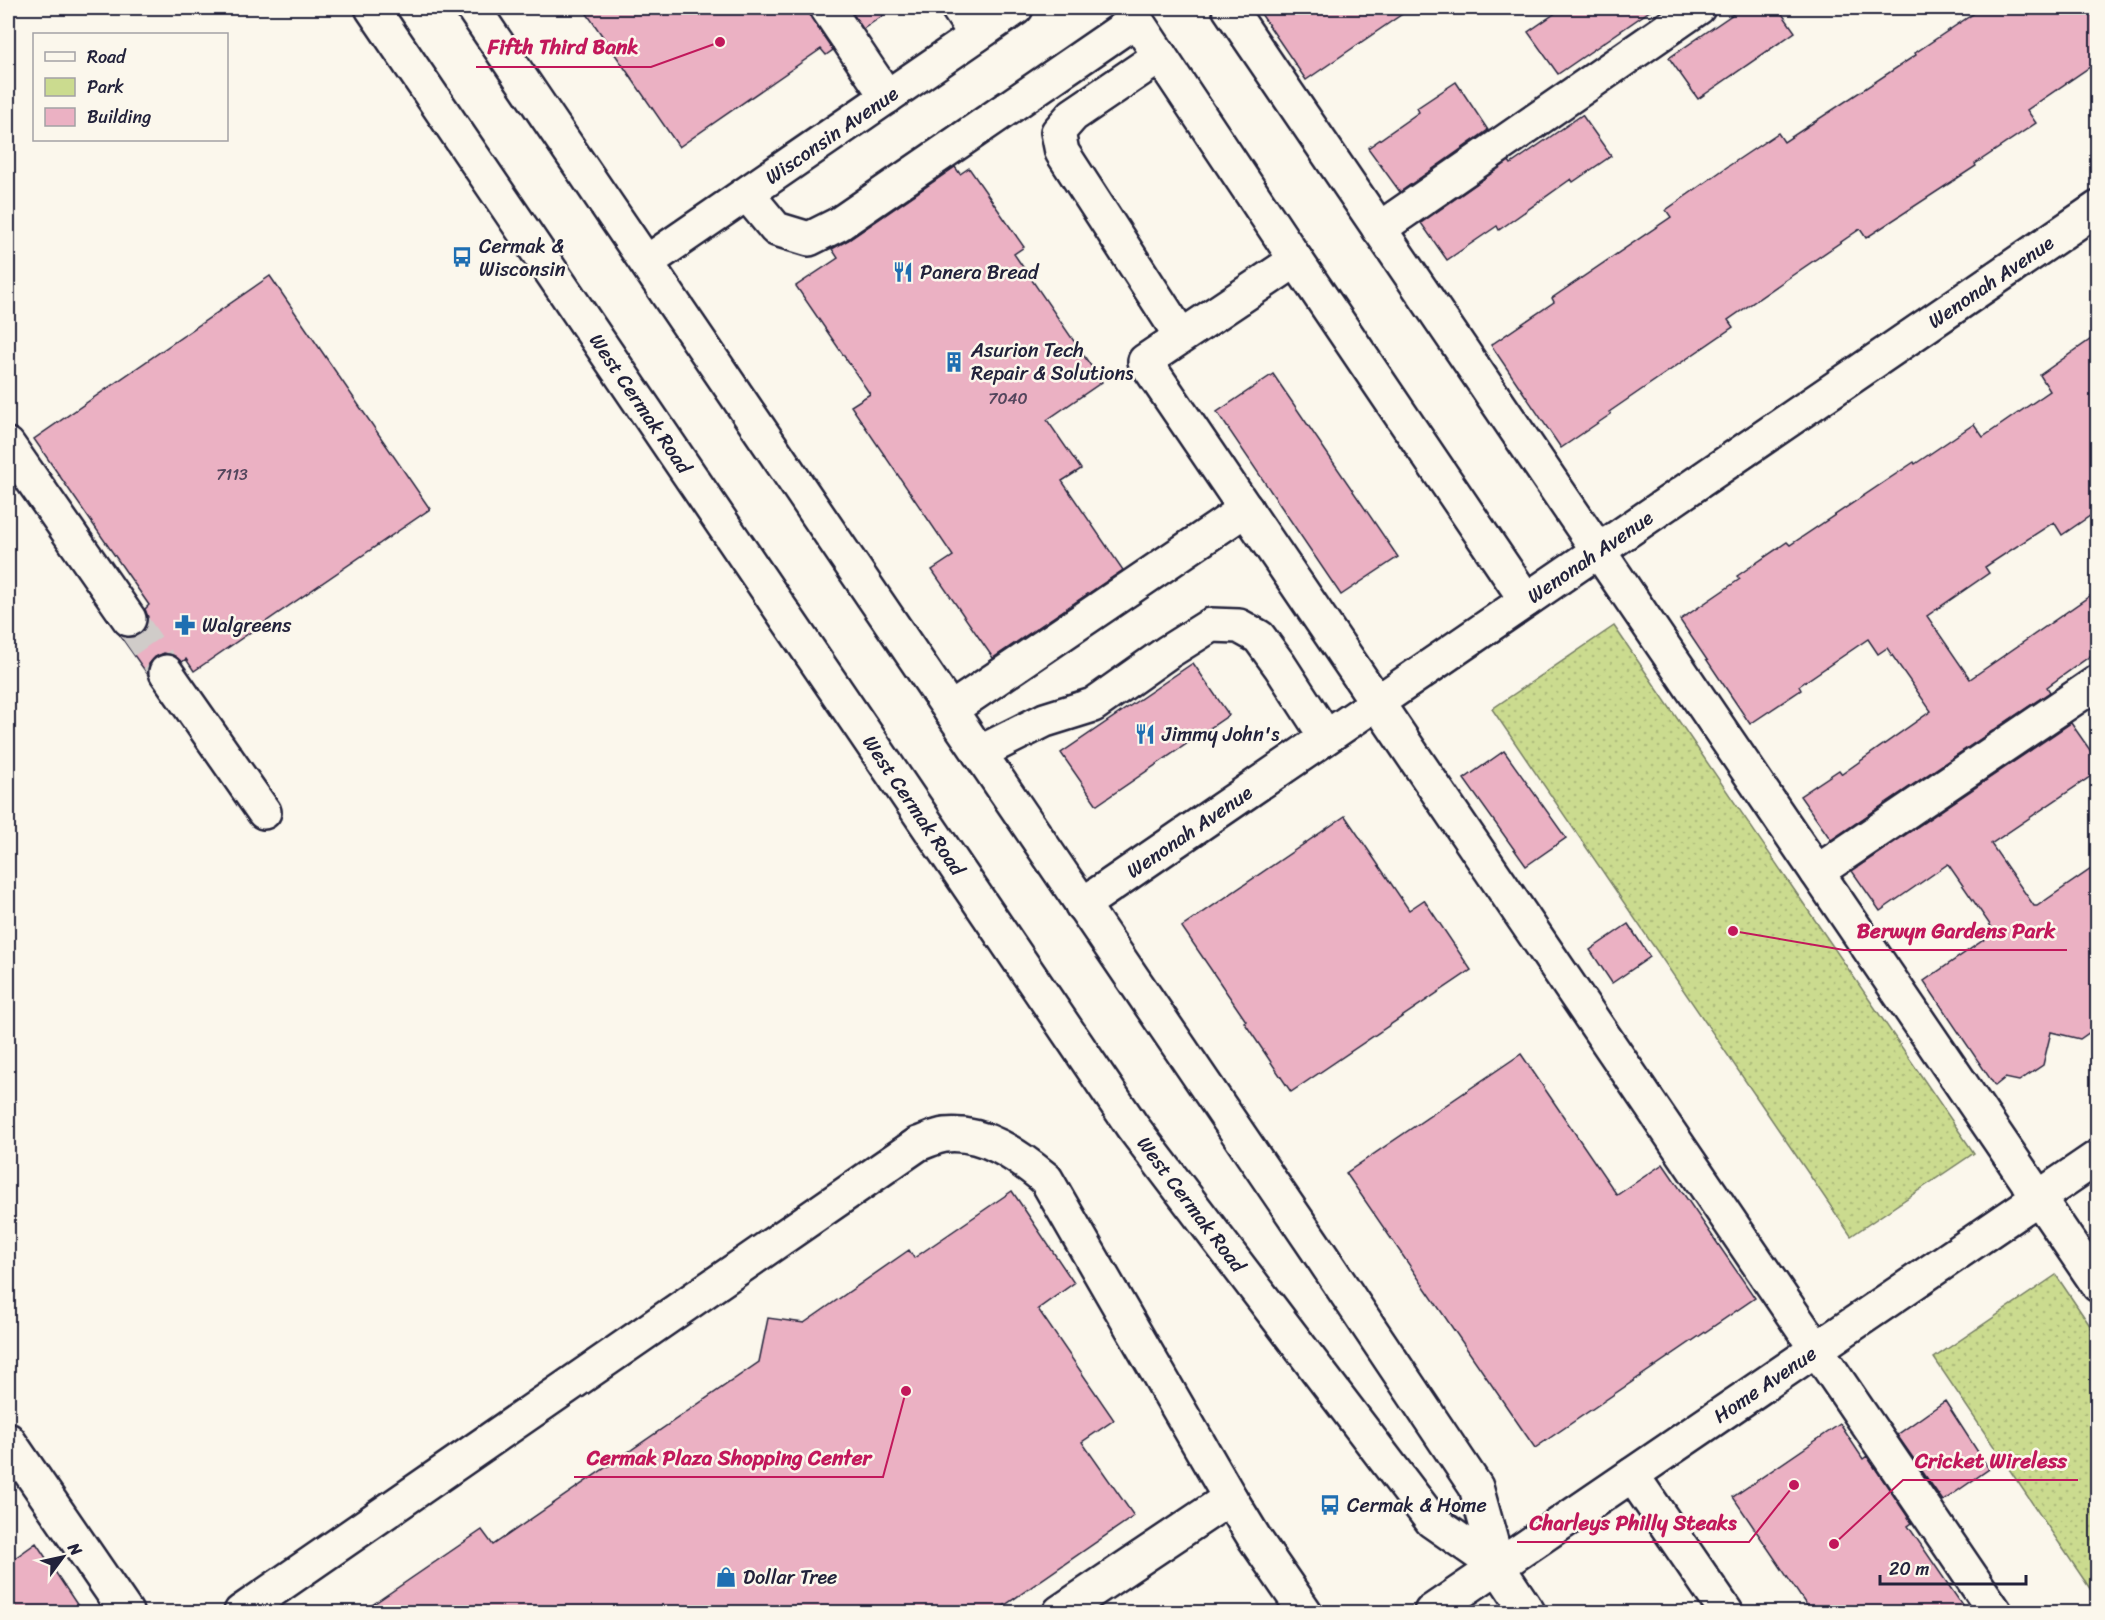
<svg xmlns="http://www.w3.org/2000/svg" width="2105" height="1620" font-family="Sriracha,sans-serif">
	<style>
		.green { fill: url(#green-dots); stroke: #767e65; stroke-width: 1.5 }
		.building { fill: #ebb1c3; stroke: #22223b; stroke-width: 1.5 }
		.lines { fill: none; stroke-linecap: round; stroke-linejoin: round }
		.minor-tunnel { stroke: #d0ccc9; stroke-width: 33; stroke-dasharray: 33 16; stroke-linecap: butt }
		.minor-casing { stroke: #22223b; stroke-width: 38 }
		.major-casing { stroke: #22223b; stroke-width: 38 }
		.minor { stroke: #fbf7ec; stroke-width: 33 }
		.major { stroke: #fbf7ec; stroke-width: 33 }
		.labels { text-anchor: middle; dominant-baseline: central; stroke-width: 5; stroke-linejoin: round; paint-order: stroke }
		.number-label { font-size: 16px; fill: #54465d }
		.street-label { font-size: 20px; fill: #22223b; stroke: #fbf7ec }
		.poi-label { font-size: 20px; fill: #22223b; stroke: #fbf7ec; text-anchor: start }
		.leader { fill: none; stroke: #c2185b; stroke-width: 2 }
		.callout-dot { fill: #c2185b; stroke: #fbf7ec; stroke-width: 2 }
		.callout-label { font-size: 21px; text-anchor: middle; font-weight: bold; fill: #c2185b; stroke: #fbf7ec; stroke-width: 5; stroke-linejoin: round; paint-order: stroke }
	</style>
	<defs>
		<pattern id="green-dots" width="8" height="8" patternUnits="userSpaceOnUse" patternTransform="scale(1.5)"><rect width="8" height="8" fill="#cbdb8f"/><path d="M2 2h.1M6 6h.1" fill="none" stroke="#aebc7c" stroke-width="1.8" stroke-linecap="round"/></pattern>
	</defs>
	<rect width="100%" height="100%" fill="#fbf7ec"/>
	<filter id="ink" filterUnits="userSpaceOnUse"><feTurbulence type="fractalNoise" baseFrequency=".0167" numOctaves="2"/><feDisplacementMap in="SourceGraphic" scale="12" xChannelSelector="R" yChannelSelector="G"/><feConvolveMatrix kernelMatrix="1 2 1 2 8 2 1 2 1" color-interpolation-filters="sRGB"/></filter>
	<g filter="url(#ink)">
		<!-- green -->
		<path class="green" d="M 1614,626 L 1974,1153 L 1851,1236 L 1492,709 Z
			M 2056,1275 L 2097,1336 L 2097,1599 L 1934,1358 Z"/>
		<!-- building -->
		<path class="building" d="M 583,8 L 809,8 L 811,18 L 833,50 L 826,55 L 821,49 L 679,147 Z
			M 849,8 L 894,8 L 863,29 Z
			M 1257,8 L 1411,8 L 1306,80 Z
			M 1563,8 L 1654,8 L 1558,74 L 1528,32 Z
			M 1742,8 L 1778,8 L 1795,32 L 1698,99 L 1669,58 Z
			M 1982,8 L 2097,8 L 2097,62 L 2027,110 L 2036,123 L 1975,164 L 1976,166 L 1866,238 L 1860,229 L 1787,279 L 1728,320 L 1733,327 L 1609,412 L 1611,414 L 1561,448 L 1491,345 L 1554,302 L 1552,298 L 1671,217 L 1666,210 L 1727,167 L 1778,133 L 1784,142 L 1916,55 L 1915,53 Z
			M 1456,82 L 1488,130 L 1400,192 L 1368,148 L 1419,112 L 1417,108 Z
			M 1582,115 L 1611,156 L 1573,182 L 1571,179 L 1499,230 L 1497,226 L 1447,260 L 1421,223 L 1509,161 L 1511,164 Z
			M 955,167 L 960,174 L 969,168 L 1024,247 L 1014,254 L 1102,382 L 1047,420 L 1081,469 L 1062,481 L 1123,570 L 993,658 L 932,570 L 953,556 L 851,406 L 870,394 L 796,286 L 838,258 L 832,249 L 850,239 Z
			M 270,276 L 430,509 L 194,671 L 186,659 L 182,662 L 173,655 L 164,653 L 155,657 L 149,664 L 148,675 L 119,634 L 130,638 L 140,634 L 146,626 L 148,617 L 145,609 L 149,605 L 34,439 Z
			M 2097,335 L 2097,511 L 2062,535 L 2054,522 L 1985,567 L 1989,573 L 1927,616 L 1970,679 L 2097,591 L 2097,651 L 2047,687 L 2050,692 L 1831,840 L 1800,796 L 1839,770 L 1842,774 L 1931,711 L 1887,648 L 1878,654 L 1868,639 L 1799,686 L 1801,690 L 1750,724 L 1680,620 L 1740,579 L 1737,576 L 1787,542 L 1790,545 L 1914,462 L 1915,464 L 1974,424 L 1983,437 L 2050,391 L 2040,375 Z
			M 1273,374 L 1398,557 L 1341,595 L 1217,412 Z
			M 1193,663 L 1229,715 L 1097,805 L 1061,753 Z
			M 2071,723 L 2097,760 L 2097,772 L 1991,844 L 2034,906 L 2037,906 L 2097,865 L 2097,1027 L 2080,1039 L 2051,1032 L 2043,1065 L 2019,1081 L 2005,1078 L 1995,1086 L 1924,981 L 1995,932 L 1948,864 L 1880,911 L 1852,871 Z
			M 1504,751 L 1566,838 L 1526,866 L 1464,779 Z
			M 1345,816 L 1409,910 L 1424,900 L 1471,970 L 1291,1092 L 1244,1022 L 1246,1021 L 1182,927 Z
			M 1628,924 L 1650,957 L 1612,983 L 1590,950 Z
			M 1521,1054 L 1617,1195 L 1663,1164 L 1755,1298 L 1535,1448 L 1346,1173 Z
			M 1012,1191 L 1074,1283 L 1038,1309 L 1114,1420 L 1082,1442 L 1134,1516 L 995,1612 L 362,1612 L 482,1530 L 493,1545 L 759,1362 L 768,1318 L 804,1323 L 909,1250 L 914,1258 Z
			M 1945,1401 L 1989,1469 L 1943,1501 L 1897,1435 Z
			M 1840,1424 L 1863,1459 L 1867,1456 L 1912,1523 L 1908,1526 L 1967,1612 L 1811,1612 L 1733,1497 Z
			M 36,1543 L 82,1612 L 8,1612 L 8,1563 Z"/>
		<g class="lines">
			<!-- minor-tunnel -->
			<path class="minor-tunnel" d="M 129,619 L 166,672"/>
			<!-- minor casing -->
			<g class="minor-casing">
				<g id="minor">
					<path d="M 827,8 L 887,97"/>
					<path d="M 958,8 L 976,35"/>
					<path d="M 1128,8 L 1296,260 L 1145,361 L 1995,1612"/>
					<path d="M 1229,8 L 2098,1285"/>
					<path d="M 1160,56 L 1073,115 L 1058,132 L 1062,152 L 1181,336"/>
					<path d="M 747,194 L 776,229 L 809,239 L 839,224 L 1136,20"/>
					<path d="M 1379,229 L 1698,8"/>
					<path d="M 1296,260 L 1526,600"/>
					<path id="s1" d="M 647,262 L 1016,8"/>
					<path d="M 8,445 L 129,619"/>
					<path d="M 166,672 L 264,812"/>
					<path d="M 950,710 L 1246,509"/>
					<path d="M 979,753 L 1045,720 L 1093,705 L 1168,652 L 1211,625 L 1239,626 L 1259,637 L 1280,666 L 1326,737"/>
					<path d="M 1817,872 L 2098,682"/>
					<path id="s2" d="M 1082,905 L 2098,208"/>
					<path d="M 8,1440 L 126,1612"/>
					<path d="M 1632,1475 L 1726,1612"/>
					<path d="M 241,1612 L 918,1144 C 927,1141 936,1136 945,1135 C 984,1131 1017,1155 1046,1179 L 1230,1498 L 1255,1539 L 1305,1612"/>
					<path d="M 1060,1612 L 1230,1498"/>
					<path id="s3" d="M 1431,1612 L 2098,1157"/>
				</g>
			</g>
			<!-- major casing -->
			<g class="major-casing">
				<g id="major">
					<path id="s4" d="M 372,8 L 1132,1126 L 1432,1521 L 1498,1567"/>
					<path d="M 473,8 L 1316,1248 L 1476,1487 L 1498,1567 L 1528,1612"/>
				</g>
			</g>
			<!-- minor -->
			<use href="#minor" class="minor"/>
			<!-- major -->
			<use href="#major" class="major"/>
		</g>
	</g>
	<!-- icons -->
	<defs>
		<g id="bus-bare" transform="scale(1.62)"><path d="M-5-6H5V4H4V6H2V4H-2V6H-4V4H-5ZM-3.5-4V0h7V-4ZM-3.5 1.2v1.5H-2V1.2ZM2 1.2v1.5H3.5V1.2Z" fill="#1f6fb2" stroke="#fbf7ec" stroke-width="2.5" paint-order="stroke"/></g>
		<g id="restaurant-bare" transform="scale(1.62)"><path d="M-5-6h1v4h1v-4h1v4h1v-4h1v5L-1.5 .5V6h-2V.5L-5-1ZM5-6V6H3V1.5H1.5Q1.5-4 5-6Z" fill="#1f6fb2" stroke="#fbf7ec" stroke-width="2.5" paint-order="stroke"/></g>
		<g id="building-bare" transform="scale(1.62)"><path d="M-4-6H4V6H1V3H-1V6H-4ZM-2.5-4.3h1.7v1.8h-1.7ZM.8-4.3h1.7v1.8H.8ZM-2.5-1h1.7V.8h-1.7ZM.8-1h1.7V.8H.8Z" fill="#1f6fb2" stroke="#fbf7ec" stroke-width="2.5" paint-order="stroke"/></g>
		<g id="pharmacy-bare" transform="scale(1.62)"><path d="M-2-6h4v4h4v4h-4v4h-4v-4h-4v-4h4Z" fill="#1f6fb2" stroke="#fbf7ec" stroke-width="2.5" paint-order="stroke"/></g>
		<g id="shop-bare" transform="scale(1.62)"><path d="M-5-2.5h2.3a2.7 3.5 0 0 1 5.4 0H5L5.5 6h-11ZM-1.5-2.5h3a1.5 2.3 0 0 0-3 0Z" fill="#1f6fb2" stroke="#fbf7ec" stroke-width="2.5" paint-order="stroke"/></g>
	</defs>
	<g fill-rule="evenodd">
		<use href="#bus-bare" x="462" y="257"/>
		<use href="#restaurant-bare" x="903" y="272"/>
		<use href="#building-bare" x="954" y="362"/>
		<use href="#pharmacy-bare" x="185" y="625"/>
		<use href="#restaurant-bare" x="1145" y="734"/>
		<use href="#bus-bare" x="1330" y="1505"/>
		<use href="#shop-bare" x="726" y="1577"/>
	</g>
	<g class="labels">
		<!-- number labels -->
		<g class="number-label">
			<text x="1008" y="398">7040</text>
			<text x="232" y="474">7113</text>
		</g>
		<!-- street labels -->
		<g class="street-label">
			<text stroke="none"><textPath href="#s1" startOffset="224">Wisconsin Avenue</textPath></text>
			<text stroke="none"><textPath href="#s2" startOffset="1102">Wenonah Avenue</textPath></text>
			<text stroke="none"><textPath href="#s4" startOffset="478">West Cermak Road</textPath></text>
			<text stroke="none"><textPath href="#s2" startOffset="616">Wenonah Avenue</textPath></text>
			<text stroke="none"><textPath href="#s4" startOffset="964">West Cermak Road</textPath></text>
			<text stroke="none"><textPath href="#s2" startOffset="130">Wenonah Avenue</textPath></text>
			<text stroke="none"><textPath href="#s4" startOffset="1450">West Cermak Road</textPath></text>
			<text stroke="none"><textPath href="#s3" startOffset="404">Home Avenue</textPath></text>
		</g>
		<!-- poi labels -->
		<g class="poi-label">
			<text x="479" y="246">Cermak &amp;<tspan x="479" dy="23">Wisconsin</tspan></text>
			<text x="920" y="272">Panera Bread</text>
			<text x="971" y="350">Asurion Tech<tspan x="971" dy="23">Repair &amp; Solutions</tspan></text>
			<text x="202" y="625">Walgreens</text>
			<text x="1162" y="734">Jimmy John's</text>
			<text x="1347" y="1505">Cermak &amp; Home</text>
			<text x="743" y="1577">Dollar Tree</text>
		</g>
	</g>
	<!-- callouts -->
	<path class="leader" d="M720 42L651 67H476M1733 931L1844 950H2067M906 1391L883 1477H574M1834 1544L1903 1480H2078M1794 1485L1749 1542H1517"/>
	<g class="callout-dot">
		<circle cx="720" cy="42" r="6"/>
		<circle cx="1733" cy="931" r="6"/>
		<circle cx="906" cy="1391" r="6"/>
		<circle cx="1834" cy="1544" r="6"/>
		<circle cx="1794" cy="1485" r="6"/>
	</g>
	<g class="callout-label">
		<text x="563" y="54">Fifth Third Bank</text>
		<text x="1956" y="938">Berwyn Gardens Park</text>
		<text x="729" y="1465">Cermak Plaza Shopping Center</text>
		<text x="1991" y="1468">Cricket Wireless</text>
		<text x="1633" y="1530">Charleys Philly Steaks</text>
	</g>
	<!-- margin -->
	<rect width="2105" height="1620" fill="none" stroke="#fbf7ec" stroke-width="30"/>
	<rect x="15" y="15" width="2075" height="1590" fill="none" stroke="#22223b" stroke-width="2" filter="url(#ink)"/>
	<!-- legend -->
	<rect x="33" y="33" width="195" height="108" fill="#fbf7ec" stroke="#a4a2a5" stroke-width="1.5"/>
	<rect x="45" y="52" width="30" height="9" fill="#fbf7ec" stroke="#a4a2a5" stroke-width="1.5"/>
	<text x="87" y="63" font-size="18" fill="#22223b">Road</text>
	<rect x="45" y="78" width="30" height="18" fill="#cbdb8f" stroke="#a4a2a5" stroke-width="1.5"/>
	<text x="87" y="93" font-size="18" fill="#22223b">Park</text>
	<rect x="45" y="108" width="30" height="18" fill="#ebb1c3" stroke="#a4a2a5" stroke-width="1.5"/>
	<text x="87" y="123" font-size="18" fill="#22223b">Building</text>
	<!-- north arrow -->
	<g transform="translate(63 1557) rotate(57)" stroke="#fbf7ec" stroke-width="4.5" paint-order="stroke">
	<path d="M0-4.5L10 22L0 15L-10 22Z" fill="#22223b"/>
	<text y="-9" font-size="16" font-weight="bold" text-anchor="middle" fill="#22223b">N</text>
	</g>
	<!-- scale -->
	<path d="M1880 1575v9h146v-9" fill="none" stroke="#22223b" stroke-width="3"/>
	<text x="1889" y="1575" font-size="18" fill="#22223b" stroke="#fbf7ec" stroke-width="4.5" paint-order="stroke">20 m</text>
</svg>
